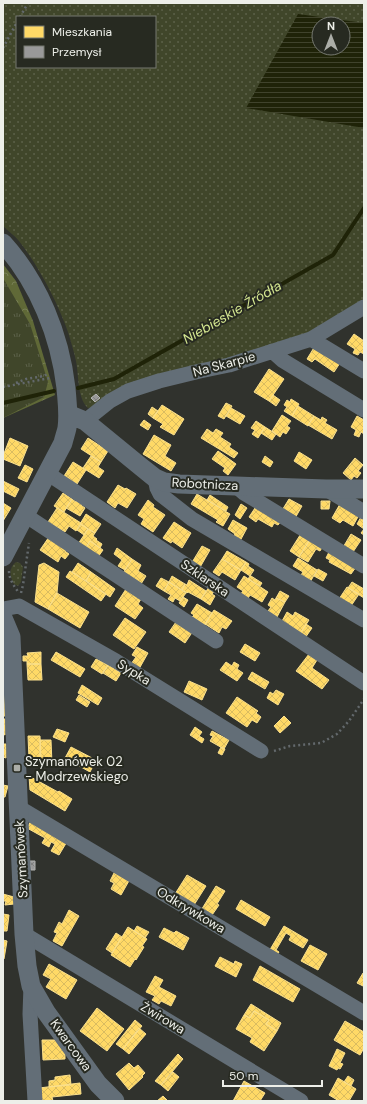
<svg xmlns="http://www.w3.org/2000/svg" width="367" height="1104" font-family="'DM Sans',sans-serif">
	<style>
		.grass { fill: url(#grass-dots); fill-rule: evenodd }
		.forest { fill: url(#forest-crowns) }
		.park { fill: url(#park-tufts) }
		.water { fill: url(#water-rules); fill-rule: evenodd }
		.homes { fill: url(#homes-cross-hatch); stroke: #fae08d }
		.industry { fill: url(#industry-cross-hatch); stroke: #b2b3b1 }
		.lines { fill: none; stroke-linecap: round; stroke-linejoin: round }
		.stream { stroke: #1f2308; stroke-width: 4 }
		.path { stroke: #63696c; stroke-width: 2.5; stroke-dasharray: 2 3; stroke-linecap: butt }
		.minor { stroke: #636e77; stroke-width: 15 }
		.tertiary { stroke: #636e77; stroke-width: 19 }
		.poi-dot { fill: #abada7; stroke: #272a21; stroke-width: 1.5 }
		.labels { text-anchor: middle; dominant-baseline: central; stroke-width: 4; stroke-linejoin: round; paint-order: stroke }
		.street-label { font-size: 13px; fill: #edefe9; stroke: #272a21 }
		.poi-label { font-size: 13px; fill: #edefe9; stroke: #272a21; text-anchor: start }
		.water-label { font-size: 14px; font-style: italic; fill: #d4e690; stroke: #272a21 }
	</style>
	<defs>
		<pattern id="grass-dots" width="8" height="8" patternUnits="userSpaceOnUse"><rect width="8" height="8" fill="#40462a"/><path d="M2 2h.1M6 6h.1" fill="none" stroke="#5c6149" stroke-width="1.8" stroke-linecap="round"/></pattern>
		<pattern id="forest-crowns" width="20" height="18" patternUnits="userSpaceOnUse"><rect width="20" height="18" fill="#606937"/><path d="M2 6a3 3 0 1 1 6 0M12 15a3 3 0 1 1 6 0" fill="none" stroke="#777f54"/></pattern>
		<pattern id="park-tufts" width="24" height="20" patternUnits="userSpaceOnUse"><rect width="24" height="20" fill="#40462a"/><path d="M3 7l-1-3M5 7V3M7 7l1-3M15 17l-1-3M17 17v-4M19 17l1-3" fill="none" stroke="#5c6149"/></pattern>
		<pattern id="water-rules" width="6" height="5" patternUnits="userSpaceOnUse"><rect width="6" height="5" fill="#1f2308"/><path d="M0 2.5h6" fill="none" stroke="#40432c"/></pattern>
		<pattern id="homes-cross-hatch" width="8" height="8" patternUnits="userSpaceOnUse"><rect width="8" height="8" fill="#ffd966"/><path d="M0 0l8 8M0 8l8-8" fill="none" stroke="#dabc60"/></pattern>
		<pattern id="industry-cross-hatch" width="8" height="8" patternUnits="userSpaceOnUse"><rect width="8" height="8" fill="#999"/><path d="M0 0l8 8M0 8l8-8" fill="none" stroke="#808180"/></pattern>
	</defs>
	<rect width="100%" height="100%" fill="#30322d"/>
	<!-- grass -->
	<path class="grass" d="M 3,3 L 364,3 L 364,300 L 309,335 L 93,407 L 88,408 C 77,398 79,375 76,361 C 74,352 71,342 68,332 C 58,303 38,265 19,241 C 14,235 8,231 3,226 ZM 17,17 L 155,17 L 155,67 L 17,67 ZM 319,24 L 343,24 L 343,48 L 319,48 Z
		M 16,562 L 20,563 L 23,567 L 21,582 L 18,586 L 14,584 C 10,577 8,568 16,562 Z"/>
	<!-- forest -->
	<path class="forest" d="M 3,264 L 16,281 L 33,321 L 55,395 L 3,418 Z"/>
	<!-- park -->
	<path class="park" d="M 3,278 L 30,324 L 48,382 L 44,397 L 3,418 Z"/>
	<!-- water -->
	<path class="water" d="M 298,14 L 364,23 L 364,128 L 246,108 ZM 319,24 L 343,24 L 343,48 L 319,48 Z"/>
	<!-- homes -->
	<path class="homes" d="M 354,334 L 364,341 L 364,354 L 360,352 L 358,355 L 353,353 L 355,349 L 347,344 Z
		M 315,346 L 340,363 L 334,372 L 315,359 L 312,362 L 307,359 Z
		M 269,369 L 284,379 L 269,401 L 254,392 Z
		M 273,395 L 280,400 L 276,406 L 269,401 Z
		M 291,399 L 299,404 L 292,416 L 284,411 L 287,407 L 284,405 L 287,400 L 290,402 Z
		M 226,403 L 232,406 L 224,419 L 218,416 Z
		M 162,405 L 184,419 L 174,435 L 160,427 L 163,424 L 153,418 Z
		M 298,406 L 314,416 L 308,426 L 292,416 Z
		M 152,407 L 158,411 L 153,418 L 148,414 Z
		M 231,408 L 245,416 L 240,424 L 226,416 Z
		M 282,415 L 291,421 L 287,426 L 290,428 L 286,434 L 283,432 L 280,437 L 272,431 Z
		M 314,416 L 321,420 L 322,417 L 327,420 L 325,423 L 337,430 L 332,439 L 308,425 Z
		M 357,416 L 364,420 L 364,434 L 361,432 L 359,437 L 354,435 L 356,430 L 351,427 Z
		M 144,420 L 151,425 L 148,430 L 140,425 Z
		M 256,421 L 265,427 L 258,438 L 252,434 L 255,430 L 251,428 Z
		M 265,427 L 276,434 L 272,440 L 261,433 Z
		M 207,429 L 213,433 L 216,429 L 223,433 L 220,437 L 231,444 L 229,447 L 238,453 L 234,458 L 201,438 Z
		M 154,435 L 171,445 L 165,456 L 176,463 L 171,471 L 143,454 Z
		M 10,438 L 28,446 L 20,466 L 3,459 L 3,456 Z
		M 88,438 L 108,451 L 101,462 L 81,449 Z
		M 218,451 L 236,464 L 228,475 L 223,471 L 225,468 L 212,459 Z
		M 299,452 L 312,460 L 306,469 L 294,461 Z
		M 91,456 L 101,462 L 98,467 L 104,471 L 99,478 L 83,468 Z
		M 265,456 L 273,462 L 270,467 L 262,462 Z
		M 355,458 L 363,465 L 358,471 L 361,473 L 357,478 L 354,476 L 351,480 L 343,473 Z
		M 73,462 L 86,470 L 77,484 L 64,476 Z
		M 25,465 L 33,469 L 27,482 L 18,478 Z
		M 3,481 L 19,489 L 15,497 L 3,491 Z
		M 118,485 L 125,489 L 126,488 L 136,494 L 127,508 L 118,503 L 115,508 L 107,502 Z
		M 63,493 L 72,499 L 64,512 L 54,506 Z
		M 197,494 L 230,514 L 223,526 L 216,522 L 218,520 L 191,504 Z
		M 210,495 L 228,507 L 226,511 L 207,500 Z
		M 72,499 L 76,502 L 78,500 L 83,503 L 81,505 L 85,508 L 80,516 L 66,508 Z
		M 289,499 L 302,506 L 294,520 L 281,512 Z
		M 148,500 L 154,505 L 153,507 L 165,515 L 153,532 L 141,524 L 144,519 L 138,515 Z
		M 321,501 L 330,501 L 329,509 L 321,509 Z
		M 3,503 L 11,508 L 3,521 Z
		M 241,504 L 247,508 L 240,519 L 235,515 Z
		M 340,504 L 359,515 L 353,526 L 343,520 L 340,523 L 332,518 Z
		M 257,505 L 282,520 L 278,525 L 274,523 L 272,527 L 258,519 L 256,522 L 249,517 Z
		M 57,508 L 81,523 L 76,531 L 69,526 L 65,532 L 48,522 Z
		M 86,514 L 101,524 L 95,533 L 80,524 Z
		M 361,517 L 364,518 L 364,535 L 361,533 L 364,529 L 357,524 Z
		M 233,520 L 247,528 L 240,541 L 233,537 L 235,534 L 228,529 Z
		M 174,522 L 191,533 L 182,548 L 172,541 L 171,543 L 163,538 Z
		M 81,524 L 88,529 L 84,535 L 77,530 Z
		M 88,529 L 95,533 L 93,536 L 97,539 L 96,540 L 102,544 L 100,548 L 90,541 L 85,549 L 78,544 Z
		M 302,532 L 311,538 L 299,557 L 290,551 Z
		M 51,534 L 68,546 L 65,551 L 69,554 L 65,559 L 61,556 L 58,562 L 40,550 Z
		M 351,534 L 361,540 L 351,555 L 342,549 Z
		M 311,538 L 323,546 L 320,551 L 316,549 L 308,562 L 299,557 Z
		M 90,541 L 103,550 L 98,557 L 85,549 Z
		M 202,546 L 210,550 L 199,569 L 191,564 Z
		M 117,548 L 132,559 L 125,570 L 118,566 L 122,560 L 114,554 Z
		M 227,551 L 246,562 L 241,570 L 222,559 Z
		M 329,552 L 356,567 L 351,574 L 329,562 L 330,560 L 326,558 Z
		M 298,558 L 317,570 L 309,584 L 299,578 L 303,572 L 293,566 Z
		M 132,559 L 141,565 L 138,571 L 146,576 L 141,584 L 123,573 Z
		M 222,559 L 241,570 L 235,580 L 222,572 L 219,576 L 213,572 Z
		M 246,562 L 249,564 L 248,566 L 254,570 L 250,576 L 241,570 Z
		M 44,563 L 59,572 L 57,593 L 48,609 L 35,602 L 39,565 Z
		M 78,563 L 91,572 L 86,581 L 72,572 Z
		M 318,569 L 327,574 L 323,581 L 314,576 Z
		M 70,571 L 106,594 L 101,601 L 66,577 Z
		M 91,572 L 115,589 L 110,597 L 86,581 Z
		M 172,576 L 185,584 L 182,590 L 169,582 Z
		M 244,576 L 268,592 L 262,602 L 250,595 L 247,600 L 240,595 L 243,591 L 237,587 Z
		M 250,576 L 251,576 L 262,583 L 260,586 L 248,579 Z
		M 161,578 L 169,582 L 164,591 L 156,586 Z
		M 189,580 L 206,591 L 201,599 L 188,592 L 187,593 L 182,590 L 185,584 L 187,585 Z
		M 169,582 L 186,593 L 180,601 L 175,598 L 173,602 L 168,599 L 171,595 L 164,591 Z
		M 352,582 L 364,589 L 364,598 L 348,588 Z
		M 209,587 L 215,590 L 212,594 L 215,596 L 210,605 L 201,599 Z
		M 347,587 L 359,594 L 351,606 L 339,599 Z
		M 126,589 L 141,599 L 138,604 L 143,608 L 135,619 L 115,606 Z
		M 280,591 L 289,596 L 285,602 L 276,598 Z
		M 57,593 L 89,612 L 80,628 L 48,609 Z
		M 183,597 L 188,600 L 184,607 L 179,603 Z
		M 272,598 L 275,600 L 276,598 L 285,602 L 277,617 L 268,611 L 271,607 L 268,605 Z
		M 197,604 L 212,613 L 205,625 L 192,617 L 194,615 L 191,613 Z
		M 214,610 L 232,621 L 226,629 L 222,627 L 219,633 L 205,624 Z
		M 287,612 L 293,616 L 295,612 L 309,620 L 300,634 L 281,623 Z
		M 125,618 L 146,632 L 134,649 L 113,635 Z
		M 176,622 L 193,631 L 185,643 L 169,632 Z
		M 306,624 L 312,628 L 305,638 L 300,634 Z
		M 245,644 L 260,653 L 255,661 L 240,652 Z
		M 137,647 L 148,653 L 139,669 L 131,664 L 136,657 L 132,655 Z
		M 41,652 L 41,664 L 27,664 L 27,661 L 23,661 L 23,656 L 28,656 L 27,653 Z
		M 56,652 L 85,669 L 80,677 L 51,660 Z
		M 309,654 L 317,660 L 312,668 L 329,680 L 322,689 L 296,671 Z
		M 96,659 L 108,665 L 102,674 L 91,667 Z
		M 226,662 L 232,666 L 234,662 L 239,665 L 237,669 L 243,673 L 237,681 L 220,670 Z
		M 27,664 L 41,664 L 42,680 L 28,680 Z
		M 108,665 L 121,673 L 116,681 L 103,673 Z
		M 252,672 L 269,682 L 265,689 L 248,679 Z
		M 189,681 L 207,689 L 202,700 L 184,692 Z
		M 82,685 L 102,698 L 98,705 L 78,693 Z
		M 276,690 L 284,694 L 278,705 L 267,698 L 270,692 L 273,694 Z
		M 3,693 L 4,693 L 5,716 L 3,716 Z
		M 79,695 L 90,702 L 87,707 L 76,700 Z
		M 237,697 L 258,711 L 256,713 L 261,717 L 257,723 L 252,720 L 247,727 L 226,713 Z
		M 284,716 L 291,723 L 280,733 L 274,726 Z
		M 3,719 L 5,719 L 5,735 L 3,734 Z
		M 195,727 L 202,732 L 199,736 L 204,739 L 202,743 L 190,735 Z
		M 57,729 L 69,733 L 65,742 L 53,737 Z
		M 212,731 L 229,740 L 224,749 L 210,741 L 213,736 L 210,735 Z
		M 28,736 L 40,736 L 41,759 L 29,759 Z
		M 40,740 L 51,740 L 52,764 L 40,764 Z
		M 3,744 L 6,744 L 6,758 L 3,757 Z
		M 71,747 L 96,760 L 90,772 L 65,758 Z
		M 221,747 L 225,749 L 222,755 L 218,753 Z
		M 29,776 L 58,792 L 59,791 L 72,799 L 65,811 L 30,790 Z
		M 3,785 L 8,786 L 5,797 L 3,797 Z
		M 32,819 L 68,840 L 59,855 L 51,851 L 55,844 L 51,842 L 49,847 L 42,843 L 45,838 L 27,828 Z
		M 115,871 L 130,879 L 121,895 L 111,889 L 114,883 L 110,881 Z
		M 187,875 L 206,886 L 194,905 L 175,894 Z
		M 216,886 L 225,891 L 217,904 L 219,905 L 210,918 L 200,912 Z
		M 3,894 L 14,897 L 14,904 L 5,905 L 6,901 L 3,901 Z
		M 241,900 L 270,917 L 265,926 L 236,909 Z
		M 69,910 L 79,916 L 62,946 L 53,941 L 57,933 L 54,932 L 59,922 L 62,924 Z
		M 3,914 L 9,915 L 7,931 L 3,931 Z
		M 137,926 L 149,932 L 145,938 L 134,931 Z
		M 284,926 L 308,940 L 303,948 L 289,940 L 291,936 L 286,933 L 276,950 L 279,952 L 275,958 L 268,953 Z
		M 128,927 L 147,939 L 142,946 L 144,947 L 136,960 L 135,959 L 130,967 L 111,955 Z
		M 164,928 L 174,933 L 176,931 L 189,938 L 183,950 L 159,937 Z
		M 116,933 L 122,937 L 112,953 L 106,949 Z
		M 3,940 L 7,941 L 4,959 L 3,958 Z
		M 310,945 L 327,954 L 318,970 L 301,961 Z
		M 220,957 L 234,964 L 235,961 L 242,964 L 236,977 L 215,966 Z
		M 49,964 L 77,980 L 66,999 L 46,987 L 51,979 L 43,975 Z
		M 260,966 L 300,989 L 293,1002 L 253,980 Z
		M 363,973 L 364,974 L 364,985 L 363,986 L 357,983 Z
		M 155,976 L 163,980 L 159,987 L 176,996 L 171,1006 L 161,1001 L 159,1004 L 152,1000 L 155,996 L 146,992 Z
		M 251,1004 L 281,1023 L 277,1031 L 266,1024 L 269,1020 L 254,1011 L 250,1018 L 244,1015 Z
		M 97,1008 L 124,1029 L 107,1051 L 80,1031 Z
		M 254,1011 L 269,1020 L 266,1024 L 277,1031 L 264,1051 L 250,1042 L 252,1038 L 236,1029 L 244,1015 L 250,1018 Z
		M 135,1020 L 142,1026 L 123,1049 L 116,1044 Z
		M 345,1021 L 364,1032 L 364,1048 L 360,1055 L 334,1040 Z
		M 139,1028 L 146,1034 L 129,1054 L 123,1049 Z
		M 42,1040 L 56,1040 L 65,1051 L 65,1059 L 43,1060 Z
		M 337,1049 L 345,1053 L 340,1063 L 343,1064 L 340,1069 L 338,1068 L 337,1070 L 329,1066 Z
		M 178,1054 L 183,1059 L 161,1085 L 155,1081 Z
		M 129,1063 L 134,1068 L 138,1065 L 145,1073 L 142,1076 L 143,1077 L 129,1090 L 116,1074 Z
		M 173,1072 L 179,1077 L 168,1091 L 161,1085 Z
		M 70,1075 L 71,1085 L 49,1087 L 49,1081 L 55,1080 L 55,1077 Z
		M 348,1076 L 354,1080 L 351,1086 L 344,1082 Z
		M 338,1078 L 356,1089 L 349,1101 L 339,1101 L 329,1095 Z
		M 244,1081 L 265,1093 L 260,1101 L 233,1101 Z
		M 80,1083 L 81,1094 L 52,1097 L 53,1101 L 40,1101 L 39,1088 Z
		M 163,1096 L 168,1101 L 157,1101 Z"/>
	<!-- industry -->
	<path class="industry" d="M 96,394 L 100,398 L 95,402 L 91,398 Z
		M 30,861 L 35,861 L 35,870 L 31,870 Z"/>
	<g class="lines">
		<!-- stream -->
		<path class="stream" d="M 78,388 L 114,379 L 333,255 L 364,208
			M 3,403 L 54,391"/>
		<!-- path -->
		<path class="path" d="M 20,17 L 28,3
			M 3,48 L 17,22
			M 16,383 L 26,379 L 44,376 L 49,373
			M 3,387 L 50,378
			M 9,571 C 9,579 14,586 19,593
			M 21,593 L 23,585 L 29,543
			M 274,751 L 290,746 L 321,743 L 337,734 L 349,721 L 364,699"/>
		<!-- minor -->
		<path class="minor" d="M 311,339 L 364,371
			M 272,351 L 282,360 L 364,410
			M 85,421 L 110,401 L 128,391 L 159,381 L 200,371 L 229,365 L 311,339 L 364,307
			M 47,473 L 364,683
			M 155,478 L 157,488 L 160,494 L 192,519 L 364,620
			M 236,486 L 244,493 L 364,566
			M 326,489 L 364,512
			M 25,515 L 216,641
			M 3,609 L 19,606 L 116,661 L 261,751
			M 18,807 L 364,1013
			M 24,934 L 301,1101
			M 31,986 L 30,1014 L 35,1101"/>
		<!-- tertiary -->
		<path class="tertiary" d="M 3,243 C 39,283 60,336 66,388 C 67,401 69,414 67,428 C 66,433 64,438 63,443 L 3,557
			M 68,414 L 85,421 L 140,466 L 155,478 L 164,482 L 179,484 L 236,486 L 326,489 L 364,489
			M 3,618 L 11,637 L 24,934 L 27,966 L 31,986 L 46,1012 L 98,1084 L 115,1101"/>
	</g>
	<!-- markers -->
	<rect class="poi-dot" x="13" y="764" width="8" height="8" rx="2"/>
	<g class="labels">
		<!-- street labels -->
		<g class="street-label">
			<text transform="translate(224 364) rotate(-15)">Na Skarpie</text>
			<text transform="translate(205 484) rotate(3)">Robotnicza</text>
			<text transform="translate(205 578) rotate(34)">Szklarska</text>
			<text transform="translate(134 672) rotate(32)">Sypka</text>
			<text transform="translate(21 859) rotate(-93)">Szymanówek</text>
			<text transform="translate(191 910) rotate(31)">Odkrywkowa</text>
			<text transform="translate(163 1018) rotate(31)">Żwirowa</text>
			<text transform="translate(71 1045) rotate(54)">Kwarcowa</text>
		</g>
		<!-- poi labels -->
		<g class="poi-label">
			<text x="25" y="761">Szymanówek 02<tspan x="25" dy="15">- Modrzewskiego</tspan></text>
		</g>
		<!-- water labels -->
		<g class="water-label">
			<text transform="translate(232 312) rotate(-30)">Niebieskie Źródła</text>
		</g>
	</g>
	<!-- border -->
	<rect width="367" height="1104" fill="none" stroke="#edefe9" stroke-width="8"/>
	<!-- legend -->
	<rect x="16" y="16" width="140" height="52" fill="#272a21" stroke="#767971"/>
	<rect x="24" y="26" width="20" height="12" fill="#ffd966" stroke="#767971"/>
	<text x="52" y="36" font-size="12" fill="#edefe9">Mieszkania</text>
	<rect x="24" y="46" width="20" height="12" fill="#999999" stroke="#767971"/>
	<text x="52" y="56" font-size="12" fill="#edefe9">Przemysł</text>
	<!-- north arrow -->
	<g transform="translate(331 36)"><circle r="19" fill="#272a21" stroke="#767971"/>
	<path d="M0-3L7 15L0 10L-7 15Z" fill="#abada7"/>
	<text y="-6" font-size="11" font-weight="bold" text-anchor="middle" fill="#edefe9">N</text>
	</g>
	<!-- scale -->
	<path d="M223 1080v6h99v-6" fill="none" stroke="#edefe9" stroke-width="2"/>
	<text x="229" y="1080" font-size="12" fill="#edefe9" stroke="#272a21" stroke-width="3" paint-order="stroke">50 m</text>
</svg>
